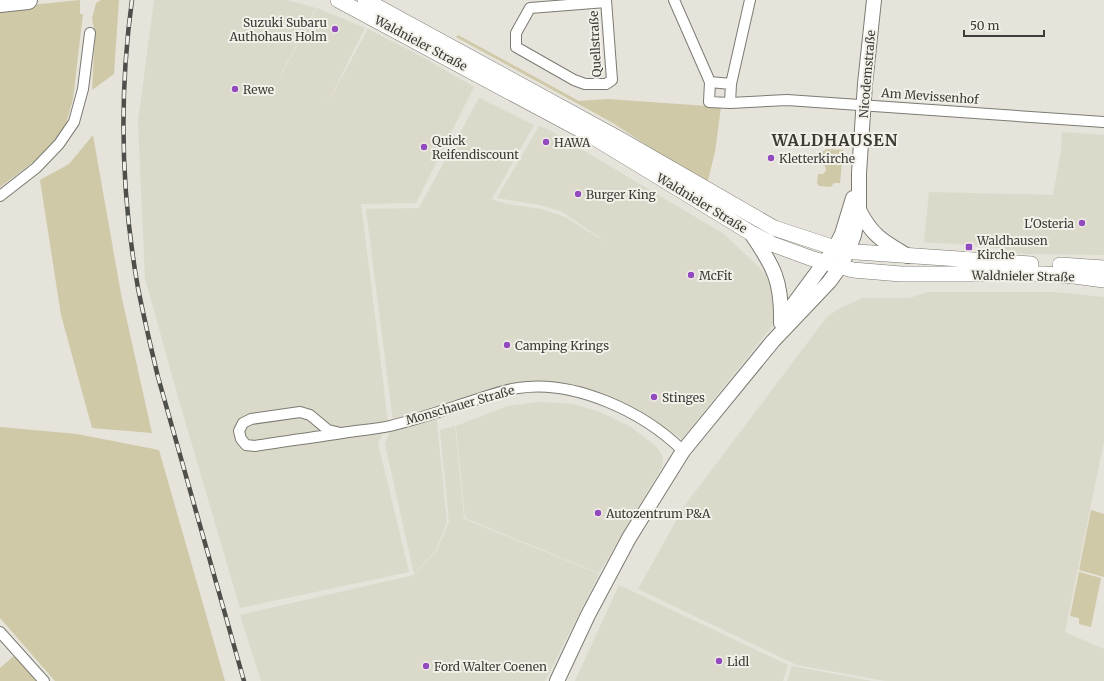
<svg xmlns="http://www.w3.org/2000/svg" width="1104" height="681" font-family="Merriweather,serif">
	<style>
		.built { fill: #dbd9c9 }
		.green { fill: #cfc9a8 }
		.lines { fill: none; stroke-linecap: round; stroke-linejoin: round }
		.street-casing { stroke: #7c7b73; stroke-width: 12 }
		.secondary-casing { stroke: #7c7b73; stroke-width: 16 }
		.primary-casing { stroke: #7c7b73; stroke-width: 16 }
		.highway-casing { stroke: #7c7b73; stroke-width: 20 }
		.street { stroke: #fff; stroke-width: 10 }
		.secondary { stroke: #fff; stroke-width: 14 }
		.primary { stroke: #fff; stroke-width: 15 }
		.highway { stroke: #fff; stroke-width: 18 }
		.rail-casing { stroke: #4e4e4a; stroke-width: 4.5 }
		.rail { stroke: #f2f0e8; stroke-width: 3; stroke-dasharray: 9; stroke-linecap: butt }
		.poi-dot { fill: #914bbf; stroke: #f2f0e8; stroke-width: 1.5 }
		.labels { text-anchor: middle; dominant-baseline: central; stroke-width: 4; stroke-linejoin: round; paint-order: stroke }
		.poi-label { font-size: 12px; fill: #3c3c38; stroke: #f2f0e8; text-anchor: start }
		.street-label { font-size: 12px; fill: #3c3c38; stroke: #f2f0e8 }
		.district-label { font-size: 16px; font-weight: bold; letter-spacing: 1px; fill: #3b3a33; stroke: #f2f0e8 }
	</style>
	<rect width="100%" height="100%" fill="#e5e3da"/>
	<!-- built -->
	<path class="built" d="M 154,0 L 287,0 L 316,8 L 281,74 L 282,81 L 282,74 L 317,8 L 365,28 L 325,108 L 368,29 L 424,58 L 474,87 L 416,203 L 361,204 L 388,422 L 378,443 L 409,572 L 240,608 L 176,390 L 145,278 L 138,122 Z
		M 479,98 L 534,125 L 492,199 L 506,204 L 541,209 L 565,217 L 611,245 L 561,211 L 540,205 L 497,198 L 539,126 L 549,130 L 724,234 L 770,278 L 781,315 L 682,439 L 626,404 L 587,388 L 571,386 L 547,385 L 436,413 L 447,522 L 436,550 L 414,574 L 385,444 L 393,424 L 392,413 L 366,209 L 419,208 Z
		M 1062,132 L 1104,135 L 1104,255 L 1030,254 L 1017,253 L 987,246 L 924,242 L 929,192 L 1053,195 L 1061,151 Z
		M 929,292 L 1054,292 L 1104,297 L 1104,441 L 1065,632 L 1104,649 L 1104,681 L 885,681 L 797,665 L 638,589 L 685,505 L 827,317 L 840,308 L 863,298 L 909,298 Z
		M 540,402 L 573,404 L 600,412 L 631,427 L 657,447 L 663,457 L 662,467 L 599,573 L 465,518 L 456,426 L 508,406 Z
		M 455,426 L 464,519 L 599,574 L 545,681 L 261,681 L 240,615 L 414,575 L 437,550 L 449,522 L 440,430 Z
		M 619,585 L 788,665 L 783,681 L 575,681 Z
		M 792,666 L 872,681 L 787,681 Z"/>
	<!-- green -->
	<path class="green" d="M 80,0 L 80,14 L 83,14 L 73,99 L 66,124 L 47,152 L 0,187 L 0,8 Z
		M 101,0 L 119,0 L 114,74 L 92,90 L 95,36 L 92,18 L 96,3 Z
		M 458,35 L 579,101 L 608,99 L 721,107 L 715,152 L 707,184 L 664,157 L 613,123 L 456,37 Z
		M 93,135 L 121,294 L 152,433 L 92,428 L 61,315 L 40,180 L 69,164 Z
		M 827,149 L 843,150 L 840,183 L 834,183 L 831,187 L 819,186 L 817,183 L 818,174 L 823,174 L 826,171 L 825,166 L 819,164 L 820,153 Z
		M 0,427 L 77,434 L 159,450 L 225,681 L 55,681 L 0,618 Z
		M 1091,510 L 1104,514 L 1104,577 L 1079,570 Z
		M 1079,572 L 1101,578 L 1091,627 L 1079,624 L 1079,618 L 1070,616 Z
		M 16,654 L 40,681 L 0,681 L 0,668 Z"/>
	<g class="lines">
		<!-- street casing -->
		<g class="street-casing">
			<path id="street" d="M 606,0 L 612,80 L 606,84 L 585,84 L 574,80 L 516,47 L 516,33 L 530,8 L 606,2
				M 674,0 L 710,82
				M 731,84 L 710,82 L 709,102 L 730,103 L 787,100 L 1104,122
				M 730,103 L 731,84 L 750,0
				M 0,196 L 36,168 L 59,144 L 74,122 L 83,89 L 90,33
				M 341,433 L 328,430 L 310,415 L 300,412 L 251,419 L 243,423 L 239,431 L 241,439 L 246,445 L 255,446 C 286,441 317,437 348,432 C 362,430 377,429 390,426 C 419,419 447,409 475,400 C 489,396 503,390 518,388 C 574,379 644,412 683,451
				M 0,632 L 44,681"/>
		</g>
		<!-- secondary casing -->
		<g class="secondary-casing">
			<path id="secondary" d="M 859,210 C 872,236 884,242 908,256
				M 751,233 C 774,267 782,281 781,323
				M 782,320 L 835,248 L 842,234 L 853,198
				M 557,681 L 588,615 L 629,538 L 683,451 L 773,341 L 829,282 L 840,267 L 848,251 L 854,235 L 859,210 L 859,173 L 865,84 L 874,0"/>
		</g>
		<!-- primary casing -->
		<g class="primary-casing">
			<path id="primary" d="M 338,0 L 590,135 L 751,233 L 772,244 L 813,259 L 853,270 L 901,274 L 1044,274 L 1074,276 L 1104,280
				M 365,0 L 616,137 L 774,228 L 835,248 L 857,252 L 1031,264
				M 1060,265 L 1104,268"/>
		</g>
		<!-- highway casing -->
		<g class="highway-casing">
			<path id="highway" d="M 0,3 L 28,0"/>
		</g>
		<!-- street -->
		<use href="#street" class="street"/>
		<!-- secondary -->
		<use href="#secondary" class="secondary"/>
		<!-- primary -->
		<use href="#primary" class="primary"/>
		<!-- highway -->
		<use href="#highway" class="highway"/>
		<!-- rail casing -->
		<g class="rail-casing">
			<path id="rail" d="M 132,0 C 119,95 121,193 138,288 C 144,318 151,348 158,377 L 244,681"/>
		</g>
		<!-- rail -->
		<use href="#rail" class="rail"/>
	</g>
	<!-- markers -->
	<g class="poi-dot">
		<circle cx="335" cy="29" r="4"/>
		<circle cx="235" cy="89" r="4"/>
		<circle cx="546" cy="142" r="4"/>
		<circle cx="424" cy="147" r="4"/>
		<circle cx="771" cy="158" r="4"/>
		<circle cx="578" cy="194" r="4"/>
		<circle cx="1082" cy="223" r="4"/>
		<rect x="965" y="243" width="8" height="8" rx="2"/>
		<circle cx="691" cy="275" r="4"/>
		<circle cx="507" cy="345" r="4"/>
		<circle cx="654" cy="397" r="4"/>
		<circle cx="598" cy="513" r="4"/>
		<circle cx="719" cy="661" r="4"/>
		<circle cx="426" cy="666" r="4"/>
	</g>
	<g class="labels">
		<!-- poi labels -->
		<g class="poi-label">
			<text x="327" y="22" text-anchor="end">Suzuki Subaru<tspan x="327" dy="14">Authohaus Holm</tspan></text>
			<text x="243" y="89">Rewe</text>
			<text x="432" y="140">Quick<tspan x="432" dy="14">Reifendiscount</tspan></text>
			<text x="554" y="142">HAWA</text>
			<text x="779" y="158">Kletterkirche</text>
			<text x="586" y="194">Burger King</text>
			<text x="1074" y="223" text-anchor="end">L'Osteria</text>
			<text x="977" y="240">Waldhausen<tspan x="977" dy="14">Kirche</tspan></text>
			<text x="699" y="275">McFit</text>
			<text x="515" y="345">Camping Krings</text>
			<text x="662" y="397">Stinges</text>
			<text x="606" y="513">Autozentrum P&amp;A</text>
			<text x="727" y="661">Lidl</text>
			<text x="434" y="666">Ford Walter Coenen</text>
		</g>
		<!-- street labels -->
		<g class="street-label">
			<text transform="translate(421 43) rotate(28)">Waldnieler Straße</text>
			<text transform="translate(595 44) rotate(-93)">Quellstraße</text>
			<text transform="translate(867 74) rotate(-85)">Nicodemstraße</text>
			<text transform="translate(930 96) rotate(4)">Am Mevissenhof</text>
			<text transform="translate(702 203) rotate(31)">Waldnieler Straße</text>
			<text transform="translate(1023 276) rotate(1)">Waldnieler Straße</text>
			<text transform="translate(460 405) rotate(-16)">Monschauer Straße</text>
		</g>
		<!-- district labels -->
		<g class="district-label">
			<text x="835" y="140">WALDHAUSEN</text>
		</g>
	</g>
	<!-- scale -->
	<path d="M964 30v6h80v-6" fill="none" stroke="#3c3c38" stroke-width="2"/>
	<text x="970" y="30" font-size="12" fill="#3c3c38" stroke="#f2f0e8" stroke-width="3" paint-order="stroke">50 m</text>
</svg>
